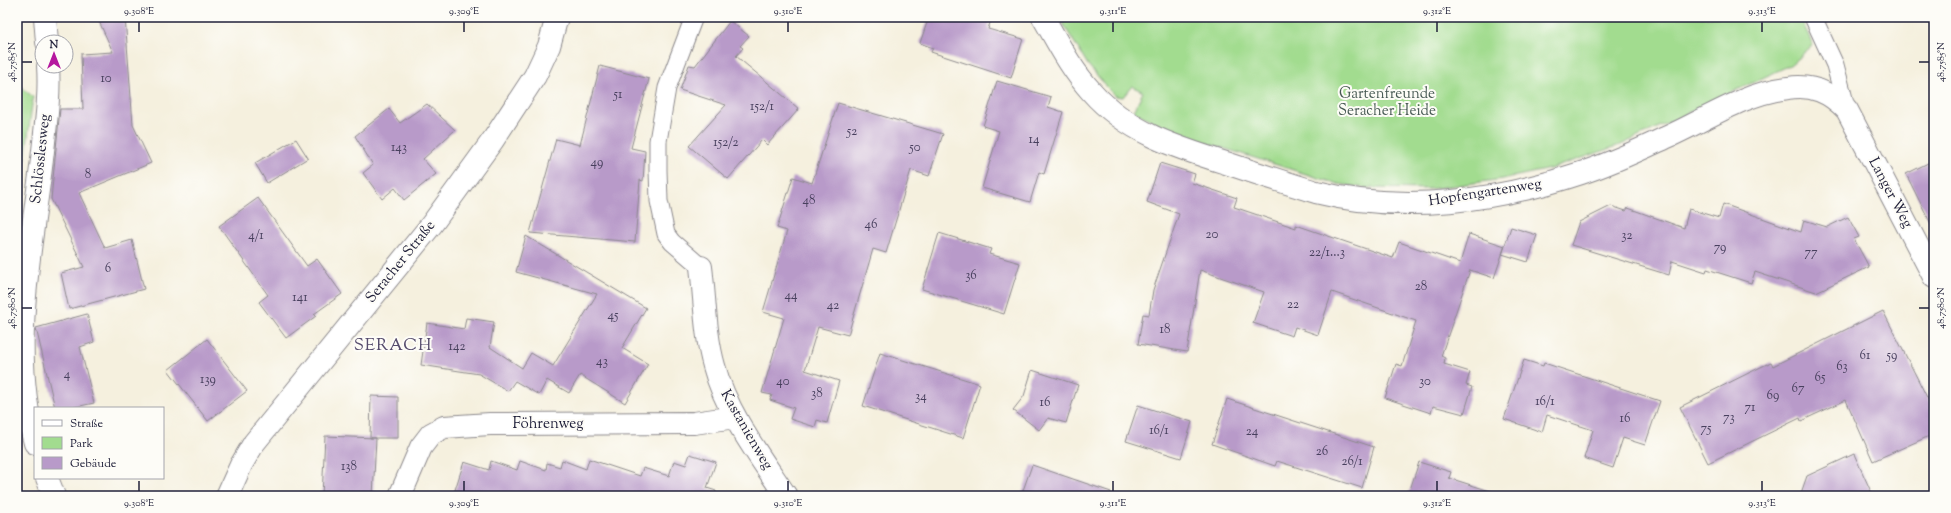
<svg xmlns="http://www.w3.org/2000/svg" width="1951" height="513" font-family="'Sorts Mill Goudy',serif">
	<style>
		.green { fill: #a2dc8f; stroke: #627f65 }
		.building { fill: #b89ac9 }
		.lines { fill: none; stroke-linecap: round; stroke-linejoin: round }
		.service-casing { stroke: #8c898c; stroke-width: 19 }
		.minor-casing { stroke: #8c898c; stroke-width: 24 }
		.service { stroke: #fff; stroke-width: 17 }
		.minor { stroke: #fff; stroke-width: 22 }
		.ticks { fill: none; stroke: #22223b; stroke-width: 1.5 }
		.labels { text-anchor: middle; dominant-baseline: central; stroke-width: 4; stroke-linejoin: round; paint-order: stroke }
		.number-label { font-size: 13px; fill: #48405e }
		.park-label { font-size: 15px; fill: #485a54; stroke: #fdfcf7 }
		.street-label { font-size: 15px; fill: #22223b; stroke: #fdfcf7 }
		.quarter-label { font-size: 17px; letter-spacing: 1px; fill: #564c6d; stroke: #fdfcf7 }
		.neatline { fill: none; stroke: #22223b; stroke-width: 1.5 }
		.ticks-label { font-size: 10px; text-anchor: middle; fill: #22223b }
	</style>
	<rect width="100%" height="100%" fill="#fdfcf7"/>
	<filter id="ink" filterUnits="userSpaceOnUse"><feTurbulence type="fractalNoise" baseFrequency=".025" numOctaves="2"/><feDisplacementMap in="SourceGraphic" scale="8" xChannelSelector="R" yChannelSelector="G"/><feConvolveMatrix kernelMatrix="1 2 1 2 8 2 1 2 1" color-interpolation-filters="sRGB"/></filter>
	<filter id="wash" filterUnits="userSpaceOnUse"><feTurbulence type="fractalNoise" baseFrequency=".012" numOctaves="4" result="noise"/><feDisplacementMap in="SourceGraphic" scale="16" xChannelSelector="R" yChannelSelector="G"/><feGaussianBlur stdDeviation="0.9" result="paint"/><feColorMatrix in="noise" values="0 0 0 0 0 0 0 0 0 0 0 0 0 0 0 0 0 1.4 0 .05"/><feComposite in="paint" operator="in"/></filter>
	<g filter="url(#wash)">
		<rect width="100%" height="100%" fill="#f5f0de"/>
		<!-- green -->
		<path class="green" d="M 1059,17 L 1800,17 L 1813,45 L 1790,65 L 1623,144 L 1550,169 L 1503,179 L 1430,189 L 1366,188 L 1338,184 L 1178,134 L 1133,111 L 1143,92 L 1132,86 L 1123,97 L 1115,96 L 1088,65 Z
			M 17,83 L 33,97 L 22,184 L 17,184 Z"/>
		<g id="blocks">
			<!-- building -->
			<path class="building" d="M 97,17 L 125,17 L 133,125 L 151,163 L 79,193 L 105,248 L 132,240 L 144,289 L 69,309 L 61,273 L 84,267 L 51,199 L 60,109 L 83,109 L 81,54 L 113,52 Z
				M 929,17 L 992,17 L 988,29 L 1023,39 L 1011,78 L 931,52 L 933,48 L 920,43 Z
				M 730,21 L 749,36 L 740,46 L 743,48 L 736,56 L 799,109 L 767,145 L 762,140 L 728,179 L 689,146 L 726,105 L 680,90 L 689,65 L 695,66 Z
				M 600,66 L 649,79 L 631,148 L 645,151 L 643,181 L 640,180 L 635,242 L 530,233 L 556,139 L 580,145 Z
				M 997,81 L 1051,97 L 1048,107 L 1063,112 L 1044,174 L 1039,172 L 1030,202 L 982,188 L 999,131 L 983,126 Z
				M 838,103 L 943,134 L 929,176 L 911,170 L 886,253 L 873,249 L 848,335 L 818,327 L 805,370 L 839,381 L 827,423 L 817,420 L 815,427 L 790,419 L 794,408 L 770,400 L 772,395 L 762,393 L 784,318 L 763,312 L 787,231 L 777,228 L 793,177 L 812,183 Z
				M 427,104 L 455,130 L 423,159 L 436,174 L 404,200 L 395,188 L 382,199 L 363,173 L 373,165 L 355,136 L 389,109 L 400,123 Z
				M 296,139 L 308,158 L 267,183 L 255,163 Z
				M 1934,160 L 1934,230 L 1906,174 Z
				M 1160,163 L 1195,174 L 1192,183 L 1237,198 L 1234,207 L 1296,228 L 1296,225 L 1393,258 L 1399,242 L 1460,263 L 1469,234 L 1505,246 L 1494,278 L 1470,270 L 1441,356 L 1445,358 L 1444,364 L 1470,372 L 1466,385 L 1472,387 L 1464,414 L 1433,406 L 1431,413 L 1385,398 L 1396,364 L 1402,366 L 1416,321 L 1332,292 L 1318,335 L 1295,327 L 1292,336 L 1253,323 L 1264,292 L 1200,270 L 1187,352 L 1138,344 L 1143,314 L 1149,315 L 1153,290 L 1179,214 L 1147,202 Z
				M 258,198 L 307,266 L 317,259 L 342,294 L 314,314 L 316,316 L 286,338 L 259,302 L 268,295 L 219,226 Z
				M 1723,204 L 1801,232 L 1804,220 L 1827,227 L 1848,217 L 1859,237 L 1854,239 L 1869,267 L 1816,292 L 1755,272 L 1751,283 L 1707,269 L 1706,272 L 1672,261 L 1669,275 L 1571,245 L 1579,222 L 1611,206 L 1626,211 L 1628,208 L 1684,228 L 1689,209 L 1719,218 Z
				M 1511,227 L 1537,235 L 1528,262 L 1502,254 Z
				M 939,233 L 991,249 L 989,254 L 1020,263 L 1004,314 L 922,289 Z
				M 526,236 L 646,308 L 622,348 L 648,364 L 625,403 L 580,375 L 569,393 L 547,380 L 539,395 L 515,381 L 508,391 L 479,374 L 421,365 L 427,323 L 464,329 L 466,318 L 494,322 L 490,347 L 522,368 L 531,353 L 553,366 L 597,294 L 516,272 Z
				M 1883,311 L 1934,411 L 1934,434 L 1873,461 L 1846,400 L 1801,421 L 1800,418 L 1708,463 L 1680,407 L 1771,362 L 1773,366 Z
				M 87,314 L 94,342 L 80,347 L 94,403 L 71,408 L 55,408 L 36,328 Z
				M 207,339 L 247,391 L 208,421 L 168,370 Z
				M 880,353 L 980,384 L 963,438 L 863,406 Z
				M 1524,360 L 1543,366 L 1544,363 L 1660,401 L 1645,445 L 1623,438 L 1613,468 L 1584,458 L 1593,430 L 1547,415 L 1542,432 L 1504,419 Z
				M 1032,370 L 1078,385 L 1066,423 L 1048,418 L 1039,430 L 1013,410 L 1024,396 Z
				M 371,396 L 398,397 L 398,438 L 370,438 Z
				M 1227,399 L 1374,447 L 1362,488 L 1277,461 L 1275,466 L 1212,444 Z
				M 1138,405 L 1192,422 L 1181,458 L 1126,441 Z
				M 325,436 L 376,438 L 373,496 L 322,496 Z
				M 690,454 L 716,462 L 707,488 L 716,491 L 715,496 L 453,496 L 464,462 L 489,470 L 491,461 L 517,470 L 520,461 L 546,470 L 547,463 L 560,467 L 562,460 L 586,469 L 589,459 L 640,476 L 643,468 L 669,476 L 674,461 L 686,465 Z
				M 1854,454 L 1873,496 L 1800,496 L 1807,476 Z
				M 1419,462 L 1451,472 L 1449,478 L 1490,491 L 1489,496 L 1408,496 Z
				M 1032,465 L 1111,492 L 1110,496 L 1021,496 Z"/>
		</g>
	</g>
	<g filter="url(#ink)">
		<use href="#blocks" fill-opacity="0" stroke="#8c898c" stroke-width="1"/>
		<g class="lines">
			<!-- service casing -->
			<g class="service-casing">
				<path id="service" d="M 694,17 L 667,88 L 658,141 L 658,170 L 659,201 L 666,234 L 672,242 L 701,267
					M 1813,17 L 1835,65 L 1847,110"/>
			</g>
			<!-- minor casing -->
			<g class="minor-casing">
				<path id="minor" d="M 45,17 L 47,42
					M 1043,17 C 1058,43 1071,69 1091,91 C 1127,132 1175,147 1226,163 C 1256,173 1286,183 1316,192 C 1403,214 1497,201 1581,173 C 1610,164 1637,151 1665,138 C 1704,121 1744,93 1788,88 C 1812,84 1830,92 1847,110 L 1934,277
					M 701,267 C 705,299 705,335 714,366 C 726,412 760,457 786,496
					M 35,443 C 8,348 32,247 43,151 C 46,123 50,94 48,66
					M 47,478 L 54,496
					M 227,496 L 241,465 L 254,443 L 432,224 L 493,140 L 535,76 L 549,46 L 557,17
					M 400,496 L 421,447 L 431,434 L 444,427 L 490,424 L 694,423 L 735,417"/>
			</g>
			<!-- service -->
			<use href="#service" class="service"/>
			<!-- minor -->
			<use href="#minor" class="minor"/>
		</g>
	</g>
	<!-- ticks -->
	<path class="ticks" d="M 139,22 L 139,32M 464,22 L 464,32M 788,22 L 788,32M 1113,22 L 1113,32M 1437,22 L 1437,32M 1762,22 L 1762,32M 22,62 L 32,62M 1919,62 L 1929,62M 22,308 L 32,308M 1919,308 L 1929,308M 139,481 L 139,491M 464,481 L 464,491M 788,481 L 788,491M 1113,481 L 1113,491M 1437,481 L 1437,491M 1762,481 L 1762,491"/>
	<g class="labels">
		<!-- number labels -->
		<g class="number-label">
			<text x="106" y="79">10</text>
			<text x="618" y="95">51</text>
			<text x="762" y="107">152/1</text>
			<text x="852" y="132">52</text>
			<text x="1034" y="140">14</text>
			<text x="726" y="143">152/2</text>
			<text x="399" y="148">143</text>
			<text x="915" y="148">50</text>
			<text x="597" y="163">49</text>
			<text x="88" y="175">8</text>
			<text x="809" y="201">48</text>
			<text x="871" y="225">46</text>
			<text x="1212" y="235">20</text>
			<text x="256" y="236">4/1</text>
			<text x="1627" y="236">32</text>
			<text x="1720" y="248">79</text>
			<text x="1327" y="253">22/1...3</text>
			<text x="1811" y="253">77</text>
			<text x="108" y="269">6</text>
			<text x="971" y="276">36</text>
			<text x="1421" y="287">28</text>
			<text x="791" y="296">44</text>
			<text x="300" y="298">141</text>
			<text x="1293" y="305">22</text>
			<text x="833" y="306">42</text>
			<text x="613" y="316">45</text>
			<text x="1165" y="330">18</text>
			<text x="457" y="347">142</text>
			<text x="1865" y="356">61</text>
			<text x="1892" y="356">59</text>
			<text x="602" y="362">43</text>
			<text x="1842" y="367">63</text>
			<text x="67" y="375">4</text>
			<text x="1820" y="378">65</text>
			<text x="208" y="380">139</text>
			<text x="783" y="382">40</text>
			<text x="1425" y="382">30</text>
			<text x="1798" y="389">67</text>
			<text x="817" y="394">38</text>
			<text x="1773" y="396">69</text>
			<text x="921" y="397">34</text>
			<text x="1545" y="402">16/1</text>
			<text x="1045" y="403">16</text>
			<text x="1750" y="408">71</text>
			<text x="1729" y="418">73</text>
			<text x="1625" y="419">16</text>
			<text x="1706" y="429">75</text>
			<text x="1159" y="431">16/1</text>
			<text x="1252" y="432">24</text>
			<text x="1322" y="452">26</text>
			<text x="1352" y="462">26/1</text>
			<text x="349" y="467">138</text>
		</g>
		<!-- park labels -->
		<g class="park-label">
			<text x="1387" y="94">Gartenfreunde<tspan x="1387" dy="17">Seracher Heide</tspan></text>
		</g>
		<!-- street labels -->
		<g class="street-label">
			<text transform="translate(41 159) rotate(-84)">Schlösslesweg</text>
			<text transform="translate(1485 193) rotate(-9)">Hopfengartenweg</text>
			<text transform="translate(1890 193) rotate(62)">Langer Weg</text>
			<text transform="translate(401 262) rotate(-51)">Seracher Straße</text>
			<text x="548" y="424">Föhrenweg</text>
			<text transform="translate(746 430) rotate(60)">Kastanienweg</text>
		</g>
		<!-- quarter labels -->
		<g class="quarter-label">
			<text x="393" y="346">SERACH</text>
		</g>
	</g>
	<!-- margin -->
	<rect width="1951" height="513" fill="none" stroke="#fdfcf7" stroke-width="44"/>
	<!-- legend -->
	<rect x="34" y="407" width="130" height="72" fill="#fdfcf7" stroke="#a5a5ac"/>
	<rect x="42" y="420" width="20" height="6" fill="#ffffff" stroke="#a5a5ac"/>
	<text x="70" y="427" font-size="12" fill="#22223b">Straße</text>
	<rect x="42" y="437" width="20" height="12" fill="#a2dc8f" stroke="#a5a5ac"/>
	<text x="70" y="447" font-size="12" fill="#22223b">Park</text>
	<rect x="42" y="457" width="20" height="12" fill="#b89ac9" stroke="#a5a5ac"/>
	<text x="70" y="467" font-size="12" fill="#22223b">Gebäude</text>
	<!-- north arrow -->
	<g transform="translate(54 54)"><circle r="19" fill="#fdfcf7" stroke="#a5a5ac"/>
	<path d="M0-3L7 15L0 10L-7 15Z" fill="#b5179e"/>
	<text y="-6" font-size="11" font-weight="bold" text-anchor="middle" fill="#22223b">N</text>
	</g>
	<rect x="22" y="22" width="1907" height="469" class="neatline"/>
	<g class="ticks-label">
		<text x="139" y="14">9.308°E</text>
		<text x="464" y="14">9.309°E</text>
		<text x="788" y="14">9.310°E</text>
		<text x="1113" y="14">9.311°E</text>
		<text x="1437" y="14">9.312°E</text>
		<text x="1762" y="14">9.313°E</text>
		<text transform="translate(11 62) rotate(-90)" y="4">48.7585°N</text>
		<text transform="translate(1940 62) rotate(-90)" y="4">48.7585°N</text>
		<text transform="translate(11 308) rotate(-90)" y="4">48.7580°N</text>
		<text transform="translate(1940 308) rotate(-90)" y="4">48.7580°N</text>
		<text x="139" y="506">9.308°E</text>
		<text x="464" y="506">9.309°E</text>
		<text x="788" y="506">9.310°E</text>
		<text x="1113" y="506">9.311°E</text>
		<text x="1437" y="506">9.312°E</text>
		<text x="1762" y="506">9.313°E</text>
	</g>
</svg>
